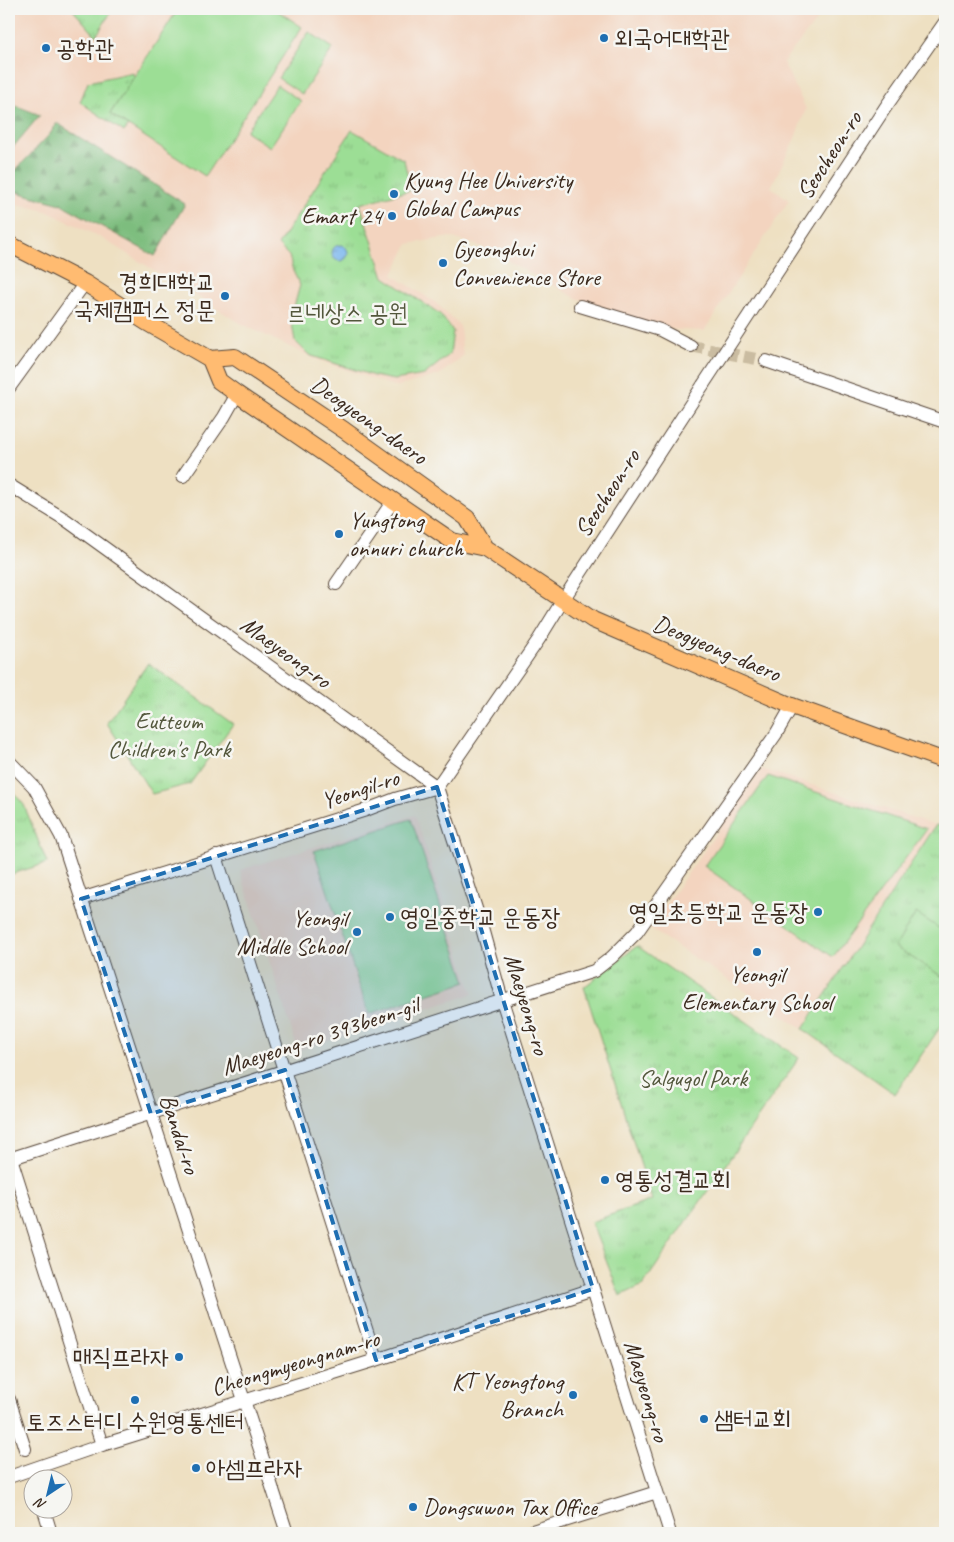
<svg xmlns="http://www.w3.org/2000/svg" width="954" height="1542" font-family="Caveat,'Poor Story',sans-serif">
	<style>
		.built { fill: #f3d4bf }
		.grass { fill: url(#grass-tufts); stroke: #6c845a }
		.forest { fill: url(#forest-firs); stroke: #5c744e }
		.pitch { fill: #9cde95; stroke: #6c845a }
		.water { fill: url(#water-ripples); stroke: #5c7186 }
		.lines { fill: none; stroke-linecap: round; stroke-linejoin: round }
		.minor-tunnel { stroke: #cabca1; stroke-width: 12; stroke-dasharray: 12 6; stroke-linecap: butt }
		.minor-casing { stroke: #564537; stroke-width: 14 }
		.major-casing { stroke: #564537; stroke-width: 18 }
		.minor { stroke: #fff; stroke-width: 12 }
		.major { stroke: #ffbb71; stroke-width: 16 }
		.minor-bridge-casing { stroke: #564537; stroke-width: 14; stroke-linecap: butt }
		.minor-bridge { stroke: #fff; stroke-width: 12 }
		.marked { fill: #1f6fb2; fill-opacity: 0.2; stroke: #1f6fb2; stroke-width: 4; stroke-dasharray: 10 6; stroke-linejoin: round }
		.poi-dot { fill: #1f6fb2; stroke: #f6f6f2; stroke-width: 2 }
		.labels { text-anchor: middle; dominant-baseline: central; stroke-width: 5; stroke-linejoin: round; paint-order: stroke }
		.poi-label { font-size: 24px; fill: #3b2a1e; stroke: #f6f6f2; text-anchor: start }
		.street-label { font-size: 24px; fill: #3b2a1e; stroke: #f6f6f2 }
		.park-label { font-size: 24px; fill: #53573c; stroke: #f6f6f2 }
	</style>
	<defs>
		<pattern id="grass-tufts" width="24" height="20" patternUnits="userSpaceOnUse" patternTransform="scale(1.25)"><rect width="24" height="20" fill="#9cde95"/><path d="M3 7l-1-3M5 7V3M7 7l1-3M15 17l-1-3M17 17v-4M19 17l1-3" fill="none" stroke="#87bf80"/></pattern>
		<pattern id="forest-firs" width="22" height="20" patternUnits="userSpaceOnUse" patternTransform="scale(1.25)"><rect width="22" height="20" fill="#7dbd7e"/><path d="M5 1l3.5 6h-7zM16 11l3.5 6h-7z" fill="#689a67"/></pattern>
		<pattern id="water-ripples" width="26" height="14" patternUnits="userSpaceOnUse" patternTransform="scale(1.25)"><rect width="26" height="14" fill="#7eb8ef"/><path d="M2 4q2-2 4 0t4 0M15 11q2-2 4 0t4 0" fill="none" stroke="#6896c1"/></pattern>
	</defs>
	<rect width="100%" height="100%" fill="#f6f6f2"/>
	<filter id="ink" filterUnits="userSpaceOnUse"><feTurbulence type="fractalNoise" baseFrequency=".02" numOctaves="2"/><feDisplacementMap in="SourceGraphic" scale="10" xChannelSelector="R" yChannelSelector="G"/><feConvolveMatrix kernelMatrix="1 2 1 2 8 2 1 2 1" color-interpolation-filters="sRGB"/></filter>
	<filter id="wash" filterUnits="userSpaceOnUse"><feTurbulence type="fractalNoise" baseFrequency=".0096" numOctaves="4" result="noise"/><feDisplacementMap in="SourceGraphic" scale="20" xChannelSelector="R" yChannelSelector="G"/><feGaussianBlur stdDeviation="1.12" result="paint"/><feColorMatrix in="noise" values="0 0 0 0 0 0 0 0 0 0 0 0 0 0 0 0 0 1.4 0 .05"/><feComposite in="paint" operator="in"/></filter>
	<g filter="url(#wash)">
		<rect width="100%" height="100%" fill="#eee0c2"/>
		<!-- built -->
		<path class="built" d="M 9,9 L 826,9 L 783,62 L 806,109 L 795,138 L 771,187 L 789,200 L 704,331 L 664,329 L 576,298 L 482,247 L 450,237 L 408,244 L 393,275 L 436,303 L 460,326 L 463,356 L 439,375 L 396,387 L 315,359 L 242,324 L 98,236 L 46,211 L 9,202 Z
			M 762,769 L 936,825 L 803,1029 L 649,928 Z
			M 415,815 L 473,994 L 298,1050 L 240,870 Z"/>
		<!-- grass -->
		<path class="grass" d="M 72,9 L 113,9 L 96,36 Z
			M 133,72 L 134,77 L 110,114 L 128,126 L 124,132 L 80,102 L 88,82 Z
			M 352,130 L 404,160 L 411,190 L 360,204 L 384,277 L 440,314 L 453,331 L 450,354 L 424,375 L 394,380 L 374,376 L 309,355 L 295,341 L 291,318 L 300,285 L 293,271 L 289,256 L 278,245 Z
			M 148,663 L 233,724 L 190,784 L 152,794 L 107,723 Z
			M 9,787 L 24,805 L 47,863 L 9,875 Z
			M 936,825 L 945,827 L 945,1020 L 895,1094 L 803,1029 Z
			M 637,946 L 799,1058 L 643,1285 L 620,1296 L 591,1222 L 652,1200 L 584,987 Z"/>
		<!-- forest -->
		<path class="forest" d="M 9,103 L 40,115 L 9,152 Z
			M 57,123 L 185,204 L 155,256 L 61,204 L 9,190 L 9,177 L 50,134 Z"/>
		<!-- pitch -->
		<path class="pitch" d="M 178,9 L 275,9 L 302,27 L 205,176 L 110,114 Z
			M 309,32 L 333,48 L 302,94 L 278,78 Z
			M 277,85 L 301,101 L 270,147 L 246,131 Z
			M 768,776 L 927,829 L 833,957 L 704,866 Z
			M 411,819 L 466,982 L 369,1014 L 314,851 Z
			M 916,913 L 945,932 L 945,973 L 943,977 L 895,947 Z"/>
		<!-- water -->
		<path class="water" d="M332 253a8 8 0 1 1 16 0a8 8 0 1 1-16 0Z"/>
	</g>
	<g filter="url(#ink)">
		<g class="lines">
			<!-- minor-tunnel -->
			<path class="minor-tunnel" d="M 691,346 L 766,361"/>
			<!-- minor casing -->
			<g class="minor-casing">
				<path id="minor" d="M 580,306 L 660,330 L 691,346
					M 751,312 L 885,108 L 945,22
					M 766,361 L 945,422
					M 9,388 L 85,283
					M 183,476 L 224,417 L 237,394
					M 9,485 L 66,520 L 437,787 L 480,921 L 502,1000 L 670,1533
					M 336,584 L 393,501
					M 9,761 L 34,787 L 61,836 L 287,1533
					M 216,856 L 376,1360
					M 81,899 L 366,810 L 395,799 L 437,787 L 539,639 L 563,600 L 703,385
					M 11,1158 L 102,1445
					M 9,1159 L 594,971 L 612,957 L 637,932 L 776,734 L 792,706
					M 9,1399 L 25,1449
					M 9,1477 L 102,1445 L 376,1360 L 593,1289
					M 44,1510 L 51,1533
					M 526,1533 L 657,1492"/>
			</g>
			<!-- major casing -->
			<g class="major-casing">
				<path id="major" d="M 9,244 L 85,283 L 146,322 L 210,359 L 219,381 L 237,394 L 452,541 L 485,548 L 593,620 L 792,706 L 945,761
					M 210,359 L 235,357 L 344,430 L 467,518 L 485,548"/>
			</g>
			<!-- minor -->
			<use href="#minor" class="minor"/>
			<!-- major -->
			<use href="#major" class="major"/>
			<!-- minor-bridge casing -->
			<g class="minor-bridge-casing">
				<path id="minor-bridge" d="M 703,385 L 751,312"/>
			</g>
			<!-- minor-bridge -->
			<use href="#minor-bridge" class="minor-bridge"/>
		</g>
	</g>
	<!-- marked area -->
	<path class="marked" d="M 437,787 L 593,1289 L 376,1360 L 285,1070 L 151,1114 L 81,899 Z"/>
	<!-- markers -->
	<g class="poi-dot">
		<circle cx="604" cy="38" r="5"/>
		<circle cx="46" cy="48" r="5"/>
		<circle cx="394" cy="194" r="5"/>
		<circle cx="392" cy="216" r="5"/>
		<circle cx="443" cy="263" r="5"/>
		<circle cx="225" cy="296" r="5"/>
		<circle cx="339" cy="534" r="5"/>
		<circle cx="818" cy="912" r="5"/>
		<circle cx="390" cy="917" r="5"/>
		<circle cx="357" cy="932" r="5"/>
		<circle cx="757" cy="952" r="5"/>
		<circle cx="605" cy="1180" r="5"/>
		<circle cx="179" cy="1357" r="5"/>
		<circle cx="573" cy="1395" r="5"/>
		<circle cx="135" cy="1400" r="5"/>
		<circle cx="704" cy="1419" r="5"/>
		<circle cx="196" cy="1468" r="5"/>
		<circle cx="413" cy="1507" r="5"/>
	</g>
	<g class="labels">
		<!-- poi labels -->
		<g class="poi-label">
			<text x="614" y="38">외국어대학관</text>
			<text x="56" y="48">공학관</text>
			<text x="404" y="180">Kyung Hee University<tspan x="404" dy="28">Global Campus</tspan></text>
			<text x="382" y="216" text-anchor="end">Emart 24</text>
			<text x="453" y="249">Gyeonghui<tspan x="453" dy="28">Convenience Store</tspan></text>
			<text x="215" y="282" text-anchor="end">경희대학교<tspan x="215" dy="28">국제캠퍼스 정문</tspan></text>
			<text x="349" y="520">Yungtong<tspan x="349" dy="28">onnuri church</tspan></text>
			<text x="808" y="912" text-anchor="end">영일초등학교 운동장</text>
			<text x="400" y="917">영일중학교 운동장</text>
			<text x="347" y="918" text-anchor="end">Yeongil<tspan x="347" dy="28">Middle School</tspan></text>
			<text x="757" y="974" text-anchor="middle">Yeongil<tspan x="757" dy="28">Elementary School</tspan></text>
			<text x="615" y="1180">영통성결교회</text>
			<text x="169" y="1357" text-anchor="end">매직프라자</text>
			<text x="563" y="1381" text-anchor="end">KT Yeongtong<tspan x="563" dy="28">Branch</tspan></text>
			<text x="714" y="1419">샘터교회</text>
			<text x="135" y="1422" text-anchor="middle">토즈스터디 수원영통센터</text>
			<text x="206" y="1468">아셈프라자</text>
			<text x="423" y="1507">Dongsuwon Tax Office</text>
		</g>
		<!-- street labels -->
		<g class="street-label">
			<text transform="translate(829 155) rotate(-57)">Seocheon-ro</text>
			<text transform="translate(369 420) rotate(35)">Deogyeong-daero</text>
			<text transform="translate(607 493) rotate(-57)">Seocheon-ro</text>
			<text transform="translate(717 648) rotate(23)">Deogyeong-daero</text>
			<text transform="translate(286 652) rotate(36)">Maeyeong-ro</text>
			<text transform="translate(360 789) rotate(-18)">Yeongil-ro</text>
			<text transform="translate(527 1004) rotate(73)">Maeyeong-ro</text>
			<text transform="translate(320 1036) rotate(-18)">Maeyeong-ro 393beon-gil</text>
			<text transform="translate(180 1134) rotate(72)">Bandal-ro</text>
			<text transform="translate(295 1363) rotate(-17)">Cheongmyeongnam-ro</text>
			<text transform="translate(647 1391) rotate(73)">Maeyeong-ro</text>
		</g>
		<!-- park labels -->
		<g class="park-label">
			<text x="347" y="313">르네상스 공원</text>
			<text x="169" y="721">Eutteum<tspan x="169" dy="28">Children's Park</tspan></text>
			<text x="693" y="1078">Salgugol Park</text>
		</g>
	</g>
	<!-- margin -->
	<rect width="954" height="1542" fill="none" stroke="#f6f6f2" stroke-width="30"/>
	<!-- north arrow -->
	<g transform="translate(48 1494) rotate(215)"><circle r="24" fill="#f6f6f2" stroke="#aba49d"/>
	<path d="M0-4L9 19L0 12L-9 19Z" fill="#1f6fb2"/>
	<text y="-8" font-size="14" font-weight="bold" text-anchor="middle" fill="#3b2a1e">N</text>
	</g>
</svg>
